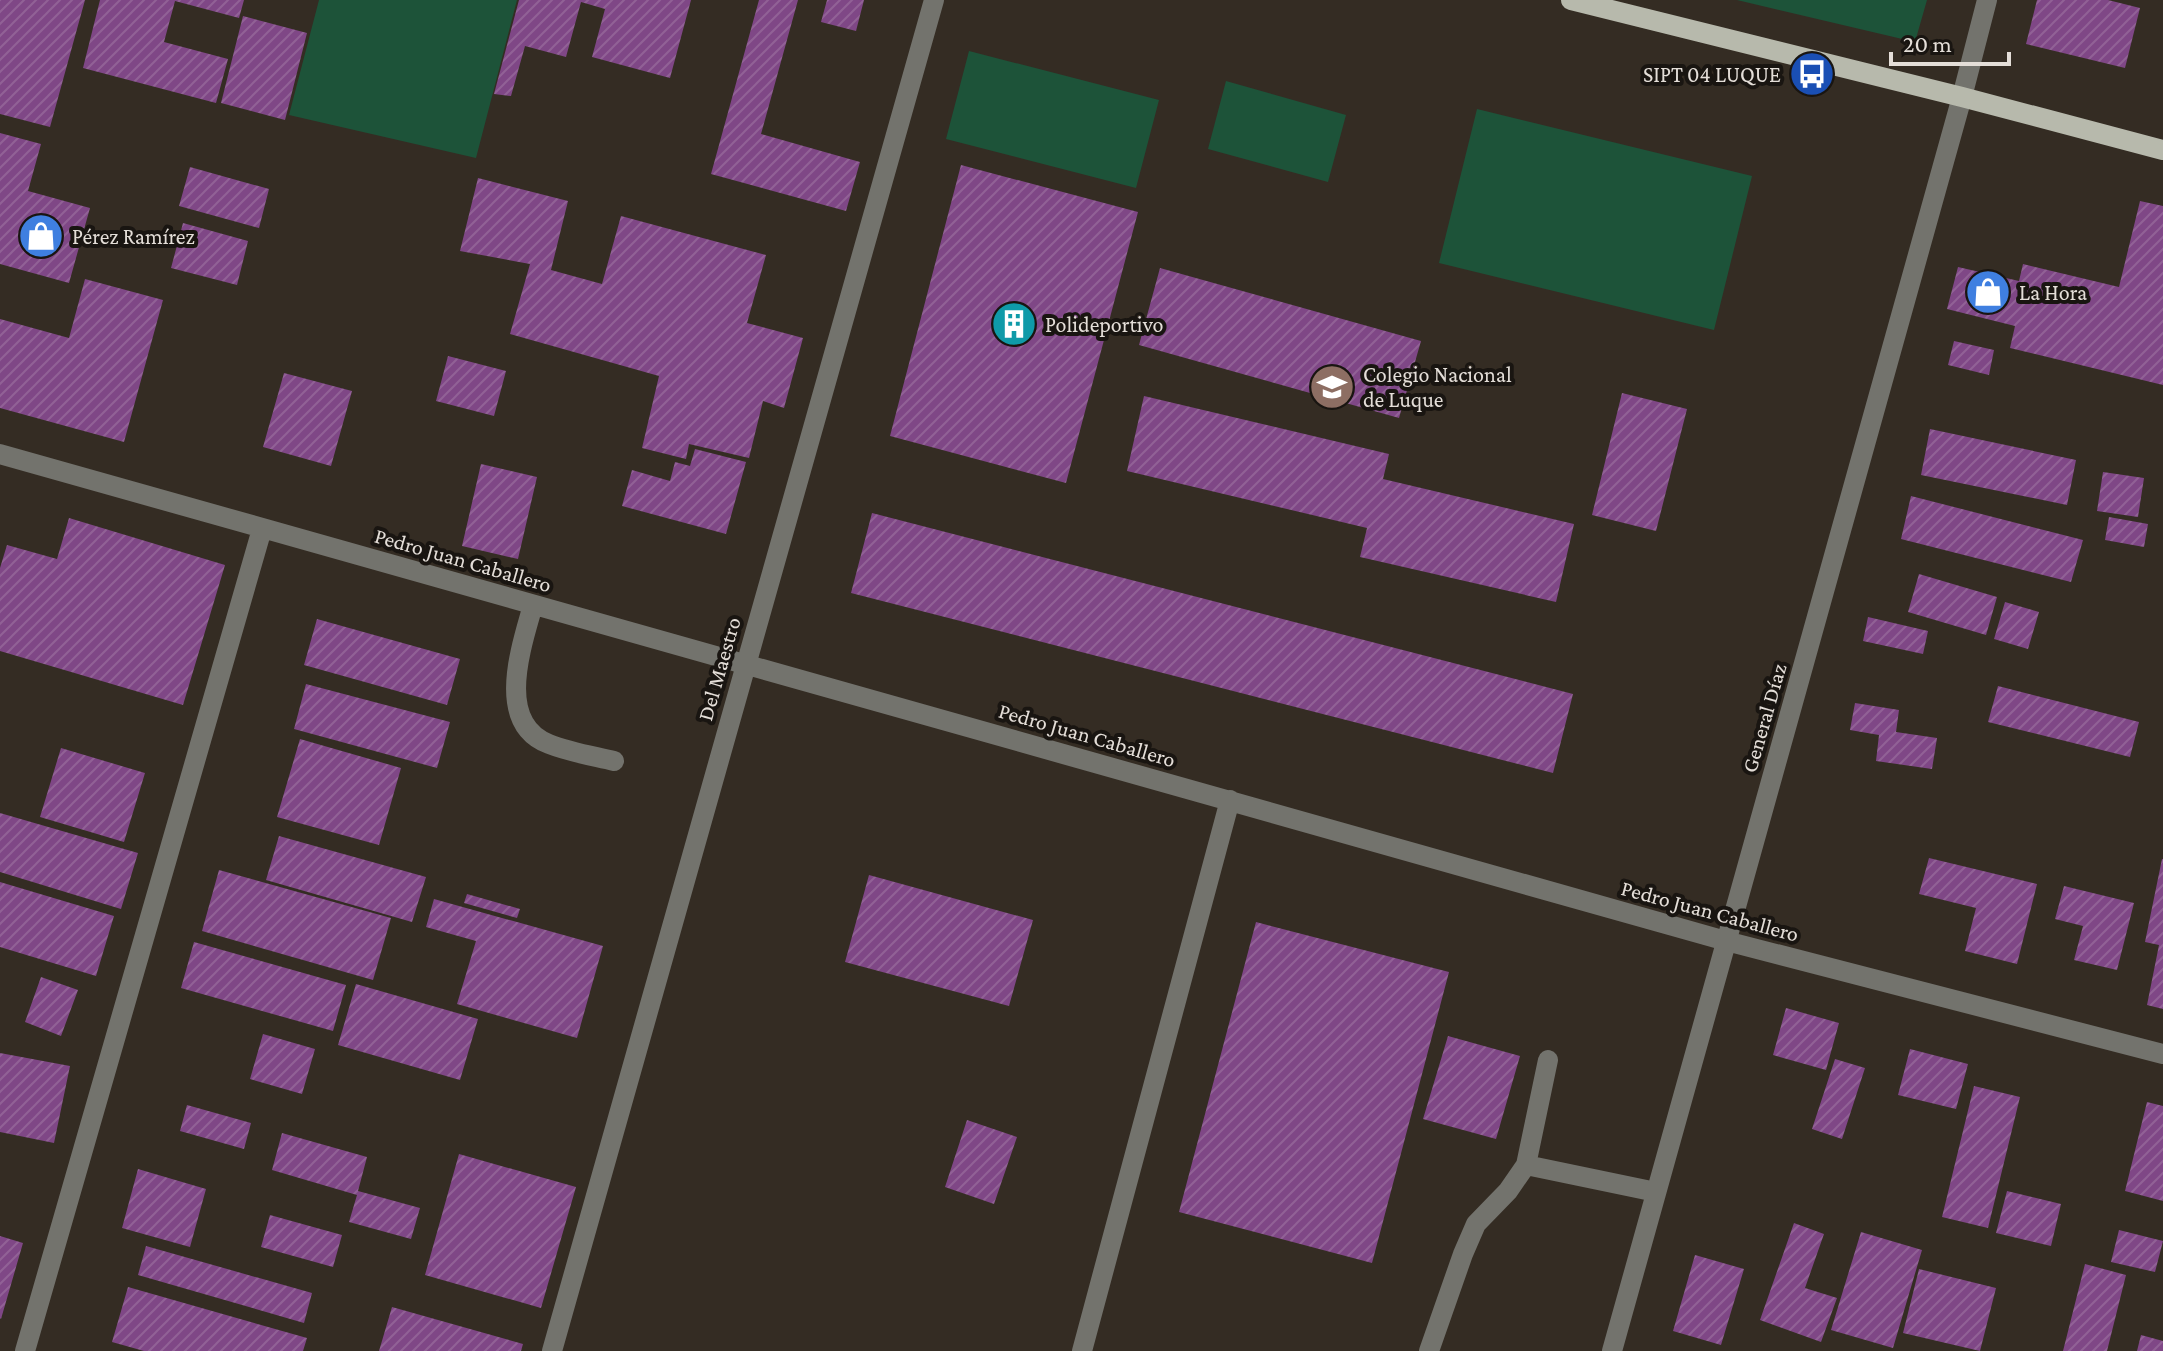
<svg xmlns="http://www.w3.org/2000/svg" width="2163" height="1351" font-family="'Crimson Pro',serif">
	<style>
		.garden { fill: #1d5339 }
		.building { fill: url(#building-hatch) }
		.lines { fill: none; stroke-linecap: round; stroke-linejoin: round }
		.minor { stroke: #73736d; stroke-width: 20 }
		.major { stroke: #b7b9ac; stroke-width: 20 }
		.labels { text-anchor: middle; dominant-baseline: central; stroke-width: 8; stroke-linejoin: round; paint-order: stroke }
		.poi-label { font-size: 22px; fill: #e4ded8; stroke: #191511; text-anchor: start }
		.street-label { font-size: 22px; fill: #e4ded8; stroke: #191511 }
	</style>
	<defs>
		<pattern id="building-hatch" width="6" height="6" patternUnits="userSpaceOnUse" patternTransform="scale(2)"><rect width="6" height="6" fill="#7f4786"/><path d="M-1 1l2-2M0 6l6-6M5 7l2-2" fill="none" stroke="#916196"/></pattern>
	</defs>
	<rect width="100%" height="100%" fill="#342c23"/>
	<!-- garden -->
	<path class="garden" d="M 319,0 L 517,0 L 476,158 L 289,115 Z
		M 1737,0 L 1927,0 L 1915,42 Z
		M 969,51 L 1159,100 L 1136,188 L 946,139 Z
		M 1226,81 L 1346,115 L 1328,182 L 1208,149 Z
		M 1477,109 L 1752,176 L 1714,330 L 1439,263 Z"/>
	<!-- building -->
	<path class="building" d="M 0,0 L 85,0 L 50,127 L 0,114 Z
		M 100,0 L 244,0 L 239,18 L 175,1 L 164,42 L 228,59 L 216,103 L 83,68 Z
		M 519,0 L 691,0 L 670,78 L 592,57 L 605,9 L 581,2 L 566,57 L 525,46 L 511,96 L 494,94 Z
		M 759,0 L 798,0 L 761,134 L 860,162 L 846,211 L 711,174 Z
		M 827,0 L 864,0 L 856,31 L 821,22 Z
		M 2037,0 L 2108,0 L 2140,8 L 2125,68 L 2026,44 Z
		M 243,16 L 307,33 L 285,120 L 221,103 Z
		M 0,133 L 41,144 L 28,191 L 90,208 L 69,283 L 0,264 Z
		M 961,165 L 1138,212 L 1066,483 L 890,436 Z
		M 190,167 L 269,189 L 259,228 L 179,206 Z
		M 478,178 L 568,201 L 551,270 L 602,284 L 621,216 L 766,255 L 747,323 L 803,338 L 784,408 L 763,401 L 749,458 L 689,444 L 686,459 L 642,448 L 659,376 L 510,334 L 530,264 L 460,251 Z
		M 2140,201 L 2163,206 L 2163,385 L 2010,348 L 2015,326 L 1947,309 L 1958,267 L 2019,281 L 2023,264 L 2119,287 Z
		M 183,223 L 248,241 L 237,285 L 171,268 Z
		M 1160,268 L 1421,341 L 1399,418 L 1139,345 Z
		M 85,279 L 163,300 L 124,442 L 0,408 L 0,319 L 69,338 Z
		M 1954,341 L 1994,350 L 1989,375 L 1948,365 Z
		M 448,356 L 506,371 L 494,416 L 436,401 Z
		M 284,373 L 352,391 L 331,466 L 263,447 Z
		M 1622,393 L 1687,409 L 1656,531 L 1592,515 Z
		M 1144,396 L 1389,454 L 1383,479 L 1574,524 L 1556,602 L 1360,557 L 1367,528 L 1127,471 Z
		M 1930,429 L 2076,460 L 2067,505 L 1921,475 Z
		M 695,449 L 746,462 L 726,534 L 622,506 L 632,470 L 670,481 L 675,462 L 690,466 Z
		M 481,464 L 537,477 L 518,559 L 462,546 Z
		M 2103,472 L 2144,478 L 2138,517 L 2097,511 Z
		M 1911,496 L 2083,540 L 2071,582 L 1901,539 Z
		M 872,513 L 1573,694 L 1553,773 L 851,593 Z
		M 2109,517 L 2148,524 L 2144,547 L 2105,540 Z
		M 69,518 L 225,565 L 183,705 L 0,651 L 0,568 L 7,545 L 57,559 Z
		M 1919,574 L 1997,597 L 1986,635 L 1908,612 Z
		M 2005,602 L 2039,612 L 2028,649 L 1994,639 Z
		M 1868,617 L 1928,631 L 1923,654 L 1863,641 Z
		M 317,619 L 460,659 L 447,705 L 304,665 Z
		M 306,684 L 450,722 L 437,768 L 294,729 Z
		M 1998,686 L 2139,722 L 2130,757 L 1988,722 Z
		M 1855,703 L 1899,710 L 1896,732 L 1937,738 L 1932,769 L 1876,761 L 1879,735 L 1850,730 Z
		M 300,739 L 401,768 L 379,845 L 277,817 Z
		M 61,748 L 145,773 L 124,842 L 40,817 Z
		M 0,813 L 138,853 L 121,909 L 0,872 Z
		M 279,836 L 426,877 L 412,922 L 266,880 Z
		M 1929,858 L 2037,884 L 2017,964 L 1965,951 L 1976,908 L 1919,894 Z
		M 2162,859 L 2163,859 L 2163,1009 L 2147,1005 L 2159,945 L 2145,942 Z
		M 219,870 L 391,918 L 373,980 L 202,931 Z
		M 869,875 L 1033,920 L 1009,1006 L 845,962 Z
		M 0,882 L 114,916 L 96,976 L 0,947 Z
		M 2064,886 L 2134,903 L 2117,970 L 2074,960 L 2083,926 L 2055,919 Z
		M 467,894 L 520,909 L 517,918 L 464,903 Z
		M 434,899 L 603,946 L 577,1038 L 457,1004 L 476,941 L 426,927 Z
		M 1256,922 L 1449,972 L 1372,1263 L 1179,1212 Z
		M 194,942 L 346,985 L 333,1031 L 181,988 Z
		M 41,977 L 78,990 L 61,1036 L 25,1022 Z
		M 356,984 L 478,1019 L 460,1080 L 338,1045 Z
		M 1786,1008 L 1839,1023 L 1826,1070 L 1773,1055 Z
		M 263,1034 L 315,1049 L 302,1094 L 250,1079 Z
		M 1448,1036 L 1520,1056 L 1496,1139 L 1423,1119 Z
		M 1910,1049 L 1968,1064 L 1956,1109 L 1898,1095 Z
		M 0,1053 L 70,1066 L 54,1143 L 0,1132 Z
		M 1835,1059 L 1865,1068 L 1842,1139 L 1812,1129 Z
		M 1974,1086 L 2020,1097 L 1988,1228 L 1942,1217 Z
		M 2147,1102 L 2163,1106 L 2163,1201 L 2125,1191 Z
		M 187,1105 L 251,1123 L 244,1149 L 180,1131 Z
		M 967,1120 L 1017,1137 L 994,1204 L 945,1187 Z
		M 282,1133 L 367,1157 L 358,1191 L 420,1208 L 411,1239 L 349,1222 L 357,1195 L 272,1170 Z
		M 459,1154 L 576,1187 L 541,1308 L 425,1275 Z
		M 138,1169 L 206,1189 L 190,1247 L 122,1228 Z
		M 2007,1191 L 2061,1204 L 2051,1246 L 1996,1233 Z
		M 270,1215 L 342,1235 L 333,1267 L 261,1247 Z
		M 1794,1223 L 1824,1234 L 1805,1288 L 1837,1298 L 1821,1342 L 1760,1320 Z
		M 2119,1230 L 2163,1241 L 2155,1272 L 2111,1262 Z
		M 1861,1232 L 1922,1250 L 1893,1348 L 1831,1330 Z
		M 0,1236 L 23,1243 L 1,1319 L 0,1318 Z
		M 146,1246 L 312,1293 L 304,1323 L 138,1275 Z
		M 1695,1255 L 1744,1269 L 1721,1345 L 1673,1331 Z
		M 2085,1264 L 2126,1275 L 2107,1351 L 2063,1351 Z
		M 1919,1269 L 1996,1288 L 1980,1351 L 1903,1333 Z
		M 128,1287 L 307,1338 L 303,1351 L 144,1351 L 112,1342 Z
		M 392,1307 L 523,1344 L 521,1351 L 379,1351 Z
		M 2141,1335 L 2163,1341 L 2163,1351 L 2137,1351 Z"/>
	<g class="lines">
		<!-- minor -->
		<path class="minor" d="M 0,454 L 1726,941 L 2163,1054
			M 533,605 C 522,645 494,723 549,744 C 569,752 593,756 614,761
			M 1526,1165 L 1656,1192
			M 25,1351 L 262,529
			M 552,1351 L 934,0
			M 1082,1351 L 1230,800
			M 1429,1351 L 1463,1254 L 1476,1224 L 1508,1191 L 1526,1165 L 1548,1060
			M 1612,1351 L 1962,97 L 1987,0"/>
		<!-- major -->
		<path class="major" d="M 1571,0 L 1962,97 L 2163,150"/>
	</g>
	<!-- icons -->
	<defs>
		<g id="bus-disc" transform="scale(2.3)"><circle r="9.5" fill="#1a4fb4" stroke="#191511"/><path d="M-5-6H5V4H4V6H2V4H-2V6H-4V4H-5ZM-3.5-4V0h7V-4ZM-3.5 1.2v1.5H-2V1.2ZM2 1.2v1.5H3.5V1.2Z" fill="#fff"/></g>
		<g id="shop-disc" transform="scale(2.3)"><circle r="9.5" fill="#3f7fe0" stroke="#191511"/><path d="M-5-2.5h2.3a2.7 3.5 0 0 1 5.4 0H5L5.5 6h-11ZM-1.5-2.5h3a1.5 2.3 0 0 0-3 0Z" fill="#fff"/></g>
		<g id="building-disc" transform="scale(2.3)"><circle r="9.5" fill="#0f9aa8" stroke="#191511"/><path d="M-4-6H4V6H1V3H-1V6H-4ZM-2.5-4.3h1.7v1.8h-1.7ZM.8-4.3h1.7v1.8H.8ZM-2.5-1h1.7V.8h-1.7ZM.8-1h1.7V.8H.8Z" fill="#fff"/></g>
		<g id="school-disc" transform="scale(2.3)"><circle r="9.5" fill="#8d6e63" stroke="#191511"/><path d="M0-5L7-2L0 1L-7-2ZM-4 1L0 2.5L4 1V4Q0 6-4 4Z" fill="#fff"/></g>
	</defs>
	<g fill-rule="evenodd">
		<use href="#bus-disc" x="1812" y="74"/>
		<use href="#shop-disc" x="41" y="236"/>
		<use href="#shop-disc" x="1988" y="292"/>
		<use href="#building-disc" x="1014" y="324"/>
		<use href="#school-disc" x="1332" y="387"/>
	</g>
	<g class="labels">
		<!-- poi labels -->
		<g class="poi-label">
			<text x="1781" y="74" text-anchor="end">SIPT 04 LUQUE</text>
			<text x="72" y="236">Pérez Ramírez</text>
			<text x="2019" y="292">La Hora</text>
			<text x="1045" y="324">Polideportivo</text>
			<text x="1363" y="374">Colegio Nacional<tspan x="1363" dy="25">de Luque</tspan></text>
		</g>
		<!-- street labels -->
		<g class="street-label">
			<text transform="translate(463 560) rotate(16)">Pedro Juan Caballero</text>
			<text transform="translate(719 669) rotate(-74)">Del Maestro</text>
			<text transform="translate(1764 718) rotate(-74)">General Díaz</text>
			<text transform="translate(1087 735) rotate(16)">Pedro Juan Caballero</text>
			<text transform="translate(1710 911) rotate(15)">Pedro Juan Caballero</text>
		</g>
	</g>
	<!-- scale -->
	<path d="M1891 52v12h118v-12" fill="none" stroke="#e4ded8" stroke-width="4"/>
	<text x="1903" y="52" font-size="24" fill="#e4ded8" stroke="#191511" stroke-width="6" paint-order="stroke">20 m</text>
</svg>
